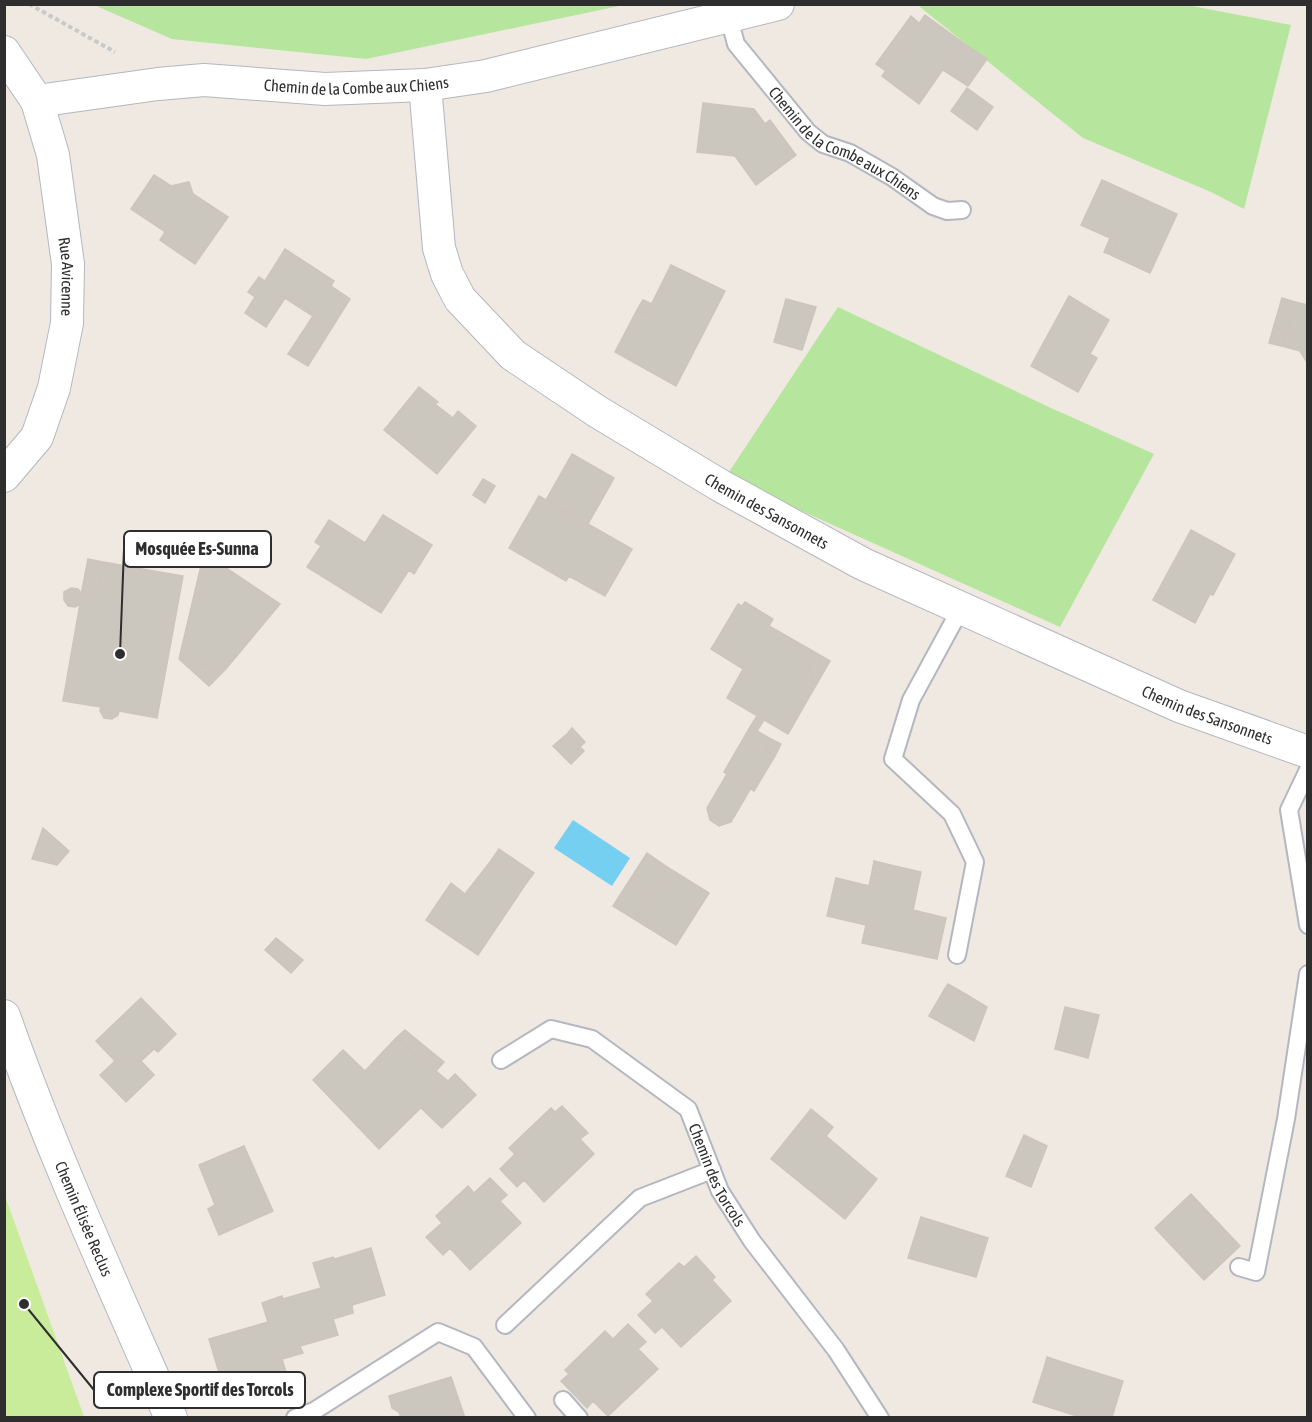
<svg xmlns="http://www.w3.org/2000/svg" width="1312" height="1422" font-family="'Asap Condensed',sans-serif">
	<style>
		.green { fill: #b6e59e }
		.pitch { fill: #c9ec9a }
		.water { fill: #75cff0 }
		.building { fill: #cbc7bf; stroke: #cbc5ba; stroke-width: 1.5 }
		.lines { fill: none; stroke-linecap: round; stroke-linejoin: round }
		.service-casing { stroke: #b4b7c1; stroke-width: 20 }
		.minor-casing { stroke: #b4b7c1; stroke-width: 34 }
		.path { stroke: #c9c9c9; stroke-width: 4; stroke-dasharray: 4.5 3; stroke-linecap: butt }
		.service { stroke: #fff; stroke-width: 16 }
		.minor { stroke: #fff; stroke-width: 32 }
		.labels { text-anchor: middle; dominant-baseline: central; stroke-width: 6; stroke-linejoin: round; paint-order: stroke }
		.street-label { font-size: 16px; fill: #2e2e2e; stroke: #fff }
		.leader { fill: none; stroke: #2e2e2e; stroke-width: 2 }
		.callout-dot { fill: #2e2e2e; stroke: #fff; stroke-width: 2 }
		.callout { fill: #fff; stroke: #2e2e2e; stroke-width: 2 }
		.callout-label { font-size: 18px; text-anchor: middle; font-weight: bold; fill: #2e2e2e }
	</style>
	<rect width="100%" height="100%" fill="#efe9e1"/>
	<!-- green -->
	<path class="green" d="M 921,4 L 1181,4 L 1291,25 L 1244,209 L 1211,192 L 1083,138 L 920,7 Z
		M 94,5 L 94,4 L 624,5 L 366,59 L 172,39 Z
		M 838,307 L 1051,408 L 1154,454 L 1060,627 L 735,481 L 727,475 Z"/>
	<!-- pitch -->
	<path class="pitch" d="M 4,1193 L 83,1414 L 84,1417 L 5,1417 Z"/>
	<!-- water -->
	<path class="water" d="M 573,820 L 630,858 L 612,886 L 554,848 Z"/>
	<!-- building -->
	<path class="building" d="M 925,15 L 962,42 L 919,104 L 882,76 Z
		M 911,16 L 919,23 L 886,71 L 876,64 Z
		M 962,42 L 987,59 L 968,86 L 943,70 Z
		M 967,88 L 993,107 L 977,130 L 951,111 Z
		M 703,103 L 754,109 L 765,124 L 770,120 L 796,155 L 756,185 L 735,156 L 697,152 Z
		M 154,175 L 171,186 L 189,182 L 193,194 L 228,217 L 195,264 L 173,249 L 179,241 L 131,209 Z
		M 1102,180 L 1177,214 L 1150,273 L 1111,255 L 1117,241 L 1081,225 Z
		M 165,232 L 179,241 L 173,249 L 160,240 Z
		M 1110,238 L 1117,241 L 1111,255 L 1104,252 Z
		M 285,249 L 334,281 L 331,286 L 350,299 L 308,366 L 288,354 L 313,316 L 285,298 L 266,327 L 245,313 L 255,297 L 248,292 L 259,277 L 265,281 Z
		M 671,265 L 725,291 L 676,386 L 615,352 L 637,310 L 646,315 Z
		M 1069,296 L 1109,320 L 1090,354 L 1097,358 L 1078,392 L 1031,366 Z
		M 1282,298 L 1295,302 L 1282,346 L 1269,343 Z
		M 786,299 L 816,307 L 802,350 L 774,342 Z
		M 643,300 L 652,304 L 646,315 L 637,310 Z
		M 1295,302 L 1308,305 L 1308,364 L 1300,351 L 1282,346 Z
		M 419,387 L 438,402 L 435,404 L 453,418 L 458,411 L 476,426 L 437,474 L 401,444 L 406,438 L 389,424 Z
		M 389,424 L 406,438 L 401,444 L 384,430 Z
		M 572,454 L 614,478 L 588,524 L 546,500 Z
		M 483,479 L 495,486 L 485,503 L 473,495 Z
		M 539,496 L 632,549 L 605,596 L 569,576 L 566,581 L 509,548 Z
		M 383,515 L 432,545 L 414,574 L 409,570 L 381,613 L 307,567 L 321,546 L 315,542 L 329,520 L 365,543 Z
		M 1191,530 L 1235,554 L 1213,595 L 1210,594 L 1195,623 L 1153,600 Z
		M 204,553 L 280,604 L 225,670 L 179,659 Z
		M 88,559 L 103,562 L 98,593 L 82,590 Z
		M 103,562 L 183,576 L 157,718 L 119,711 L 118,715 L 112,719 L 104,718 L 100,711 L 101,707 L 63,701 L 80,604 L 75,607 L 68,606 L 64,600 L 64,592 L 71,588 L 78,589 L 82,594 L 82,590 L 98,593 Z
		M 745,602 L 773,619 L 769,626 L 804,646 L 815,687 L 788,734 L 727,698 L 748,660 L 716,641 L 738,604 L 742,606 Z
		M 716,641 L 748,660 L 743,669 L 711,649 Z
		M 804,646 L 830,661 L 815,687 Z
		M 179,659 L 225,670 L 209,686 Z
		M 757,716 L 764,720 L 757,731 L 750,727 Z
		M 750,727 L 771,739 L 764,749 L 775,756 L 754,791 L 724,772 Z
		M 572,728 L 585,742 L 580,747 L 567,734 Z
		M 567,734 L 580,747 L 566,759 L 553,746 Z
		M 771,739 L 781,744 L 775,756 L 764,749 Z
		M 580,747 L 584,751 L 571,764 L 566,759 Z
		M 727,774 L 751,788 L 731,822 L 719,826 L 710,820 L 707,808 Z
		M 43,828 L 69,851 L 57,865 L 32,859 Z
		M 499,849 L 534,873 L 525,885 L 490,862 Z
		M 647,853 L 667,867 L 634,919 L 613,906 Z
		M 874,861 L 899,867 L 896,878 L 872,872 Z
		M 490,862 L 525,885 L 478,955 L 426,920 L 451,883 L 465,894 Z
		M 667,867 L 709,893 L 676,945 L 634,919 Z
		M 899,867 L 921,872 L 913,910 L 946,918 L 937,959 L 862,943 L 866,925 L 827,916 L 836,878 L 869,886 L 872,872 L 896,878 Z
		M 276,938 L 303,960 L 291,973 L 265,950 Z
		M 948,984 L 969,996 L 965,1002 L 944,990 Z
		M 944,990 L 965,1002 L 969,996 L 987,1007 L 974,1041 L 929,1016 Z
		M 141,998 L 176,1034 L 158,1052 L 154,1049 L 141,1061 L 154,1075 L 126,1102 L 100,1075 L 115,1061 L 96,1041 Z
		M 1065,1007 L 1099,1015 L 1088,1058 L 1055,1049 Z
		M 405,1030 L 444,1062 L 436,1071 L 396,1038 Z
		M 396,1038 L 448,1081 L 379,1149 L 313,1080 L 343,1050 L 365,1071 Z
		M 455,1074 L 476,1095 L 442,1128 L 421,1108 Z
		M 562,1106 L 588,1133 L 580,1139 L 594,1154 L 544,1202 L 524,1180 L 517,1187 L 500,1169 L 515,1154 L 509,1148 L 551,1108 L 555,1112 Z
		M 811,1109 L 833,1127 L 826,1136 L 877,1179 L 845,1219 L 771,1159 Z
		M 1024,1135 L 1047,1146 L 1031,1187 L 1006,1176 Z
		M 244,1146 L 273,1211 L 219,1235 L 208,1209 L 215,1205 L 199,1165 Z
		M 490,1178 L 507,1195 L 500,1201 L 521,1223 L 470,1270 L 450,1248 L 443,1255 L 426,1237 L 442,1223 L 436,1216 L 468,1186 L 474,1193 Z
		M 1191,1194 L 1240,1246 L 1204,1280 L 1155,1228 Z
		M 921,1217 L 988,1238 L 976,1277 L 908,1258 Z
		M 371,1248 L 385,1295 L 352,1305 L 353,1313 L 333,1319 L 338,1335 L 300,1346 L 303,1353 L 282,1359 L 287,1375 L 266,1381 L 264,1374 L 223,1386 L 209,1339 L 268,1322 L 262,1303 L 282,1296 L 283,1299 L 321,1288 L 313,1263 L 333,1257 L 335,1259 Z
		M 696,1256 L 715,1277 L 712,1280 L 731,1301 L 681,1347 L 662,1327 L 655,1333 L 638,1315 L 653,1301 L 646,1294 L 679,1263 L 684,1267 Z
		M 628,1324 L 646,1342 L 638,1349 L 658,1369 L 608,1416 L 593,1401 L 587,1408 L 561,1381 L 569,1374 L 565,1370 L 605,1331 L 613,1339 Z
		M 1047,1357 L 1068,1364 L 1064,1375 L 1044,1368 Z
		M 1068,1364 L 1123,1381 L 1112,1417 L 1080,1408 L 1077,1416 L 1033,1402 L 1044,1368 L 1064,1375 Z
		M 451,1377 L 465,1418 L 401,1418 L 399,1412 L 392,1408 L 389,1396 Z
		M 1080,1408 L 1112,1417 L 1077,1416 Z"/>
	<g class="lines">
		<!-- service casing -->
		<g class="service-casing">
			<g id="service">
				<path id="s1" d="M 729,18 L 736,44 L 808,132 L 823,144 L 850,153 L 892,177 L 933,206 L 947,211 L 962,210"/>
				<path d="M 1308,770 L 1289,810 L 1308,925"/>
				<path d="M 957,955 L 975,862 L 952,814 L 893,759 L 911,700 L 961,608"/>
				<path id="s2" d="M 501,1060 L 551,1029 L 592,1039 L 688,1109 L 720,1191 L 752,1241 L 836,1350 L 880,1418"/>
				<path d="M 1239,1267 L 1256,1272 L 1286,1119 L 1308,974"/>
				<path d="M 505,1325 L 640,1198 L 712,1170"/>
				<path d="M 563,1400 L 579,1418"/>
				<path d="M 295,1418 L 314,1411 L 438,1332 L 474,1347 L 527,1418"/>
			</g>
		</g>
		<!-- minor casing -->
		<g class="minor-casing">
			<g id="minor">
				<path id="s3" d="M 4,52 L 37,101 L 53,155 L 68,264 L 67,323 L 54,388 L 37,437 L 4,476"/>
				<path id="s4" d="M 425,85 L 439,248 L 447,274 L 460,299 L 513,355 L 598,412 L 721,486 L 863,564 L 1179,706 L 1308,752"/>
				<path id="s5" d="M 37,101 L 158,84 L 204,80 L 325,89 L 425,85 L 486,76 L 778,4"/>
				<path id="s6" d="M 4,1016 C 52,1153 113,1285 171,1418"/>
			</g>
		</g>
		<!-- path -->
		<path class="path" d="M 29,4 L 115,52"/>
		<!-- service -->
		<use href="#service" class="service"/>
		<!-- minor -->
		<use href="#minor" class="minor"/>
	</g>
	<g class="labels">
		<!-- street labels -->
		<g class="street-label">
			<text stroke="none"><textPath href="#s5" startOffset="321">Chemin de la Combe aux Chiens</textPath></text>
			<text stroke="none"><textPath href="#s1" startOffset="177">Chemin de la Combe aux Chiens</textPath></text>
			<text stroke="none"><textPath href="#s3" startOffset="238">Rue Avicenne</textPath></text>
			<text stroke="none"><textPath href="#s4" startOffset="594">Chemin des Sansonnets</textPath></text>
			<text stroke="none"><textPath href="#s4" startOffset="1080">Chemin des Sansonnets</textPath></text>
			<text stroke="none"><textPath href="#s2" startOffset="292">Chemin des Torcols</textPath></text>
			<text stroke="none"><textPath href="#s6" startOffset="218">Chemin Élisée Reclus</textPath></text>
		</g>
	</g>
	<!-- callouts -->
	<path class="leader" d="M120 654L124 549M24 1304L94 1390"/>
	<g class="callout-dot">
		<circle cx="120" cy="654" r="6"/>
		<circle cx="24" cy="1304" r="6"/>
	</g>
	<g class="callout">
		<rect x="124" y="531" width="147" height="36" rx="6"/>
		<rect x="94" y="1372" width="211" height="36" rx="6"/>
	</g>
	<g class="callout-label">
		<text x="197" y="555">Mosquée Es-Sunna</text>
		<text x="200" y="1396">Complexe Sportif des Torcols</text>
	</g>
	<!-- border -->
	<rect width="1312" height="1422" fill="none" stroke="#2e2e2e" stroke-width="12"/>
</svg>
